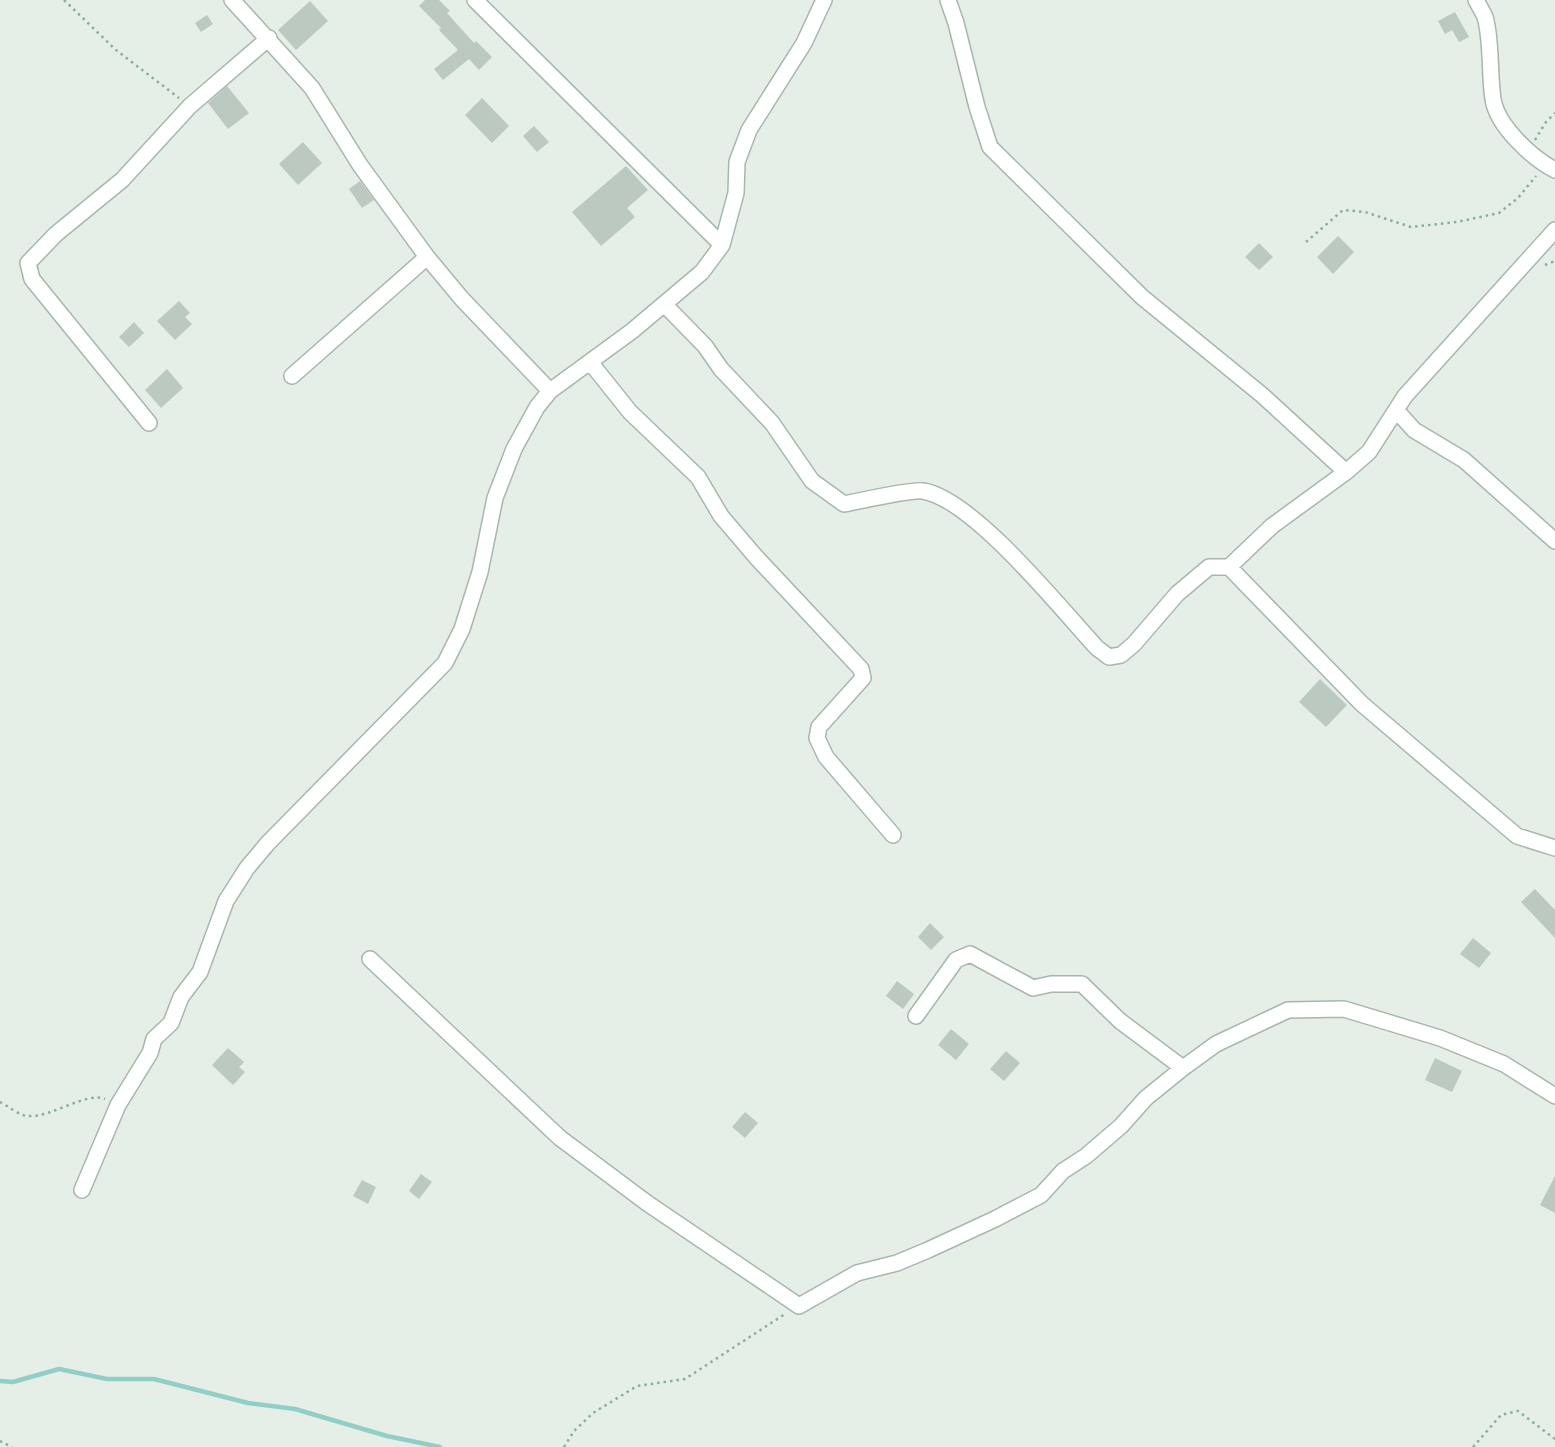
<svg xmlns="http://www.w3.org/2000/svg" width="1555" height="1447" font-family="'Exo 2',sans-serif">
	<style>
		.lines { fill: none; stroke-linecap: round; stroke-linejoin: round }
		.stream { stroke: #91cfc6; stroke-width: 4.5 }
		.building { fill: #bbc9c0 }
		.street-casing { stroke: #a8b6ad; stroke-width: 18 }
		.path { stroke: #88b097; stroke-width: 2.5; stroke-dasharray: 2.5 4; stroke-linecap: butt }
		.street { stroke: #fff; stroke-width: 15 }
	</style>
	<rect width="100%" height="100%" fill="#e6eee8"/>
	<g class="lines">
		<!-- stream -->
		<path class="stream" d="M 0,1381 L 13,1382 L 59,1369 L 107,1379 L 154,1379 L 248,1403 L 295,1409 L 387,1436 L 440,1447"/>
	</g>
	<!-- building -->
	<path class="building" d="M 425,0 L 439,0 L 450,11 L 447,13 L 474,43 L 476,41 L 492,57 L 479,70 L 469,59 L 443,80 L 434,69 L 458,50 L 439,30 L 441,28 L 419,6 Z
		M 310,1 L 328,21 L 296,50 L 278,30 Z
		M 1455,12 L 1469,37 L 1459,42 L 1452,30 L 1445,34 L 1438,21 Z
		M 207,15 L 213,24 L 201,32 L 195,23 Z
		M 227,86 L 249,113 L 228,129 L 208,103 Z
		M 482,98 L 509,126 L 492,143 L 465,115 Z
		M 534,126 L 549,142 L 537,152 L 523,136 Z
		M 303,142 L 322,163 L 298,185 L 279,164 Z
		M 626,166 L 648,190 L 627,208 L 635,217 L 601,246 L 572,212 Z
		M 360,181 L 374,200 L 362,208 L 349,189 Z
		M 1338,236 L 1354,252 L 1333,274 L 1317,257 Z
		M 1259,243 L 1273,257 L 1259,270 L 1245,257 Z
		M 179,301 L 190,313 L 185,317 L 192,324 L 175,340 L 157,321 Z
		M 134,322 L 144,333 L 129,347 L 119,337 Z
		M 167,369 L 183,388 L 161,408 L 145,390 Z
		M 1320,679 L 1347,705 L 1326,727 L 1299,702 Z
		M 1535,889 L 1555,910 L 1555,938 L 1521,902 Z
		M 930,923 L 944,937 L 931,950 L 918,937 Z
		M 1473,938 L 1491,953 L 1479,968 L 1460,954 Z
		M 897,981 L 914,994 L 903,1009 L 886,996 Z
		M 951,1029 L 969,1044 L 956,1060 L 938,1045 Z
		M 228,1048 L 244,1062 L 239,1067 L 245,1072 L 233,1085 L 212,1065 Z
		M 1006,1051 L 1020,1063 L 1004,1081 L 990,1069 Z
		M 1435,1058 L 1462,1071 L 1452,1092 L 1425,1080 Z
		M 745,1112 L 758,1123 L 745,1138 L 732,1127 Z
		M 421,1174 L 432,1182 L 419,1199 L 409,1191 Z
		M 1555,1176 L 1555,1213 L 1540,1205 Z
		M 362,1180 L 376,1187 L 368,1204 L 353,1196 Z"/>
	<g class="lines">
		<!-- street casing -->
		<g class="street-casing">
			<path id="street" d="M 232,0 L 312,88 L 360,165 L 427,257 L 462,299 L 550,391
				M 475,0 L 722,245
				M 948,0 L 956,23 L 977,107 L 990,147 L 1142,297 L 1262,395 L 1346,472
				M 1476,0 C 1479,6 1483,12 1485,17 C 1492,40 1489,74 1493,99 C 1497,126 1532,158 1555,170
				M 664,304 L 705,346 L 721,369 L 772,423 L 812,481 L 844,504 C 860,501 911,489 923,491 C 973,499 1061,609 1097,648 L 1109,657 L 1121,655 L 1134,644 L 1177,594 L 1209,567 L 1229,567 L 1272,526 L 1346,472 L 1369,452 L 1405,396 L 1555,230
				M 590,362 L 630,412 L 698,477 L 721,516 L 756,557 L 861,669 L 863,678 L 819,727 L 817,738 L 826,757 L 893,835
				M 292,376 L 427,257
				M 1397,411 L 1414,430 L 1464,460 L 1555,541
				M 149,423 L 32,279 L 28,263 L 56,234 L 122,180 L 190,106 L 269,38
				M 1229,567 L 1362,704 L 1517,836 L 1555,848
				M 370,959 L 560,1138 L 647,1203 L 799,1306 L 857,1273 L 897,1263 L 928,1250 L 995,1219 L 1041,1195 L 1063,1171 L 1086,1156 L 1121,1126 L 1146,1098 L 1183,1068 L 1216,1044 L 1288,1010 L 1344,1009 L 1440,1038 L 1504,1064 L 1555,1096
				M 916,1016 L 956,960 L 970,954 L 1033,988 L 1051,984 L 1082,984 L 1120,1021 L 1183,1068
				M 82,1190 L 118,1105 L 150,1053 L 154,1039 L 171,1023 L 181,997 L 200,972 L 226,901 L 247,868 L 268,843 L 445,663 L 462,629 L 480,572 L 495,498 L 514,449 L 537,407 L 550,391 L 632,331 L 702,272 L 722,245 L 736,193 L 737,162 L 749,130 L 804,43 L 824,0"/>
		</g>
		<!-- path -->
		<path class="path" d="M 64,0 L 116,50 L 179,98
			M 1535,140 L 1546,122 L 1555,113
			M 1306,242 L 1343,210 L 1365,212 L 1411,227 L 1457,222 L 1499,213 L 1518,198 L 1536,176
			M 1545,265 L 1555,261
			M 0,1102 C 8,1106 20,1116 28,1116 C 51,1118 87,1091 105,1099
			M 0,1441 L 12,1447
			M 564,1447 L 574,1431 L 593,1413 L 637,1386 L 685,1379 L 785,1314
			M 1473,1447 L 1501,1415 L 1518,1411 L 1555,1439"/>
		<!-- street -->
		<use href="#street" class="street"/>
	</g>
</svg>
